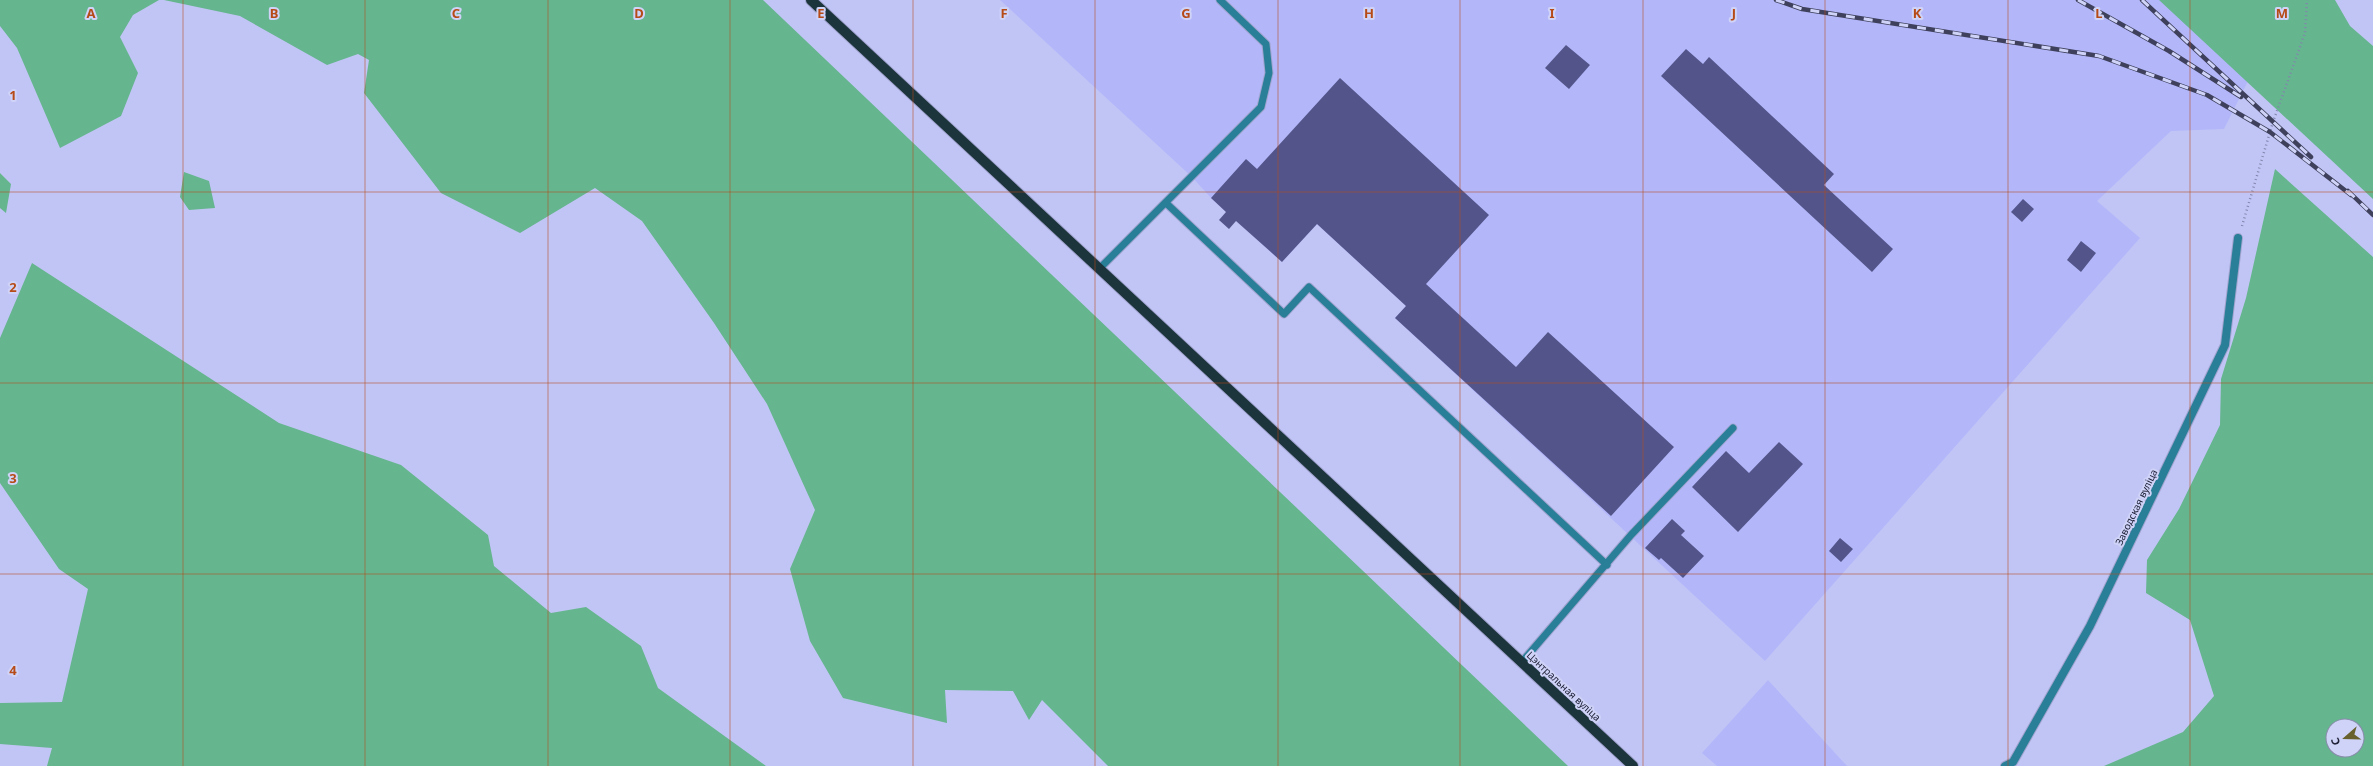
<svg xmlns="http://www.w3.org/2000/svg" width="2373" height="766" font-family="'Noto Sans',sans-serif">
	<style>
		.built { fill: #b3b7fa }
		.green { fill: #65b58e; fill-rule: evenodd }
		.building { fill: #53558a }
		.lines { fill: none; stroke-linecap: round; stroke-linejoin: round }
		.lane-casing { stroke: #a1a4cf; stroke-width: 9 }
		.street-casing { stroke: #a1a4cf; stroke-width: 10 }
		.primary-casing { stroke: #a1a4cf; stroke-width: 12 }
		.path { stroke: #8386ad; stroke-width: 2.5; stroke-dasharray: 1 3; stroke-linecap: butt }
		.lane { stroke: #297f98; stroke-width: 7 }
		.street { stroke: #297f98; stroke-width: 8 }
		.primary { stroke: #1c343c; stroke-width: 10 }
		.rail-casing { stroke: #3f415c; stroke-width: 4.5 }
		.rail { stroke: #cfd3f7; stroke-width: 3; stroke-dasharray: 9; stroke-linecap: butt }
		.grid { fill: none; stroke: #b64b17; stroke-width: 1; stroke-opacity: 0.55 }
		.labels { text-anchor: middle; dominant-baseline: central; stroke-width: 4; stroke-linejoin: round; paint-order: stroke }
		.street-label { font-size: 10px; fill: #212239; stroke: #cfd3f7 }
		.grid-label { font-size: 13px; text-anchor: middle; font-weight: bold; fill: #b64b17; stroke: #cfd3f7; stroke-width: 4; stroke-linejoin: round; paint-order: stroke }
	</style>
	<rect width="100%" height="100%" fill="#c1c5f5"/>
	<!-- built -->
	<path class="built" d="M 1000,0 L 2268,0 L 2257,63 L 2224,129 L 2171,131 L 2097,201 L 2140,238 L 1765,661 L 1395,318 L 1406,306 L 1317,224 L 1282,262 L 1211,198 L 1192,177 Z
		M 1768,680 L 1847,766 L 1717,766 L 1702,753 Z"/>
	<!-- green -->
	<path class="green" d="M 0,0 L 159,0 L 133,15 L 120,37 L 138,73 L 121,116 L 60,148 L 17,48 L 0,26 Z
		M 164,0 L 763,0 L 1568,766 L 1108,766 L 1042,700 L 1029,720 L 1013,691 L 945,690 L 947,723 L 843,698 L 810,641 L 790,569 L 815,510 L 767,404 L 714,323 L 642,221 L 595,188 L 520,233 L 441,193 L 364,93 L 369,60 L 358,54 L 327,65 L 240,16 Z
		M 2159,0 L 2335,0 L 2350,26 L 2373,46 L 2373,199 Z
		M 2275,169 L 2373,257 L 2373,766 L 2104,766 L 2183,732 L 2214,696 L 2190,620 L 2146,593 L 2147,560 L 2179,509 L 2220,425 L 2221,379 L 2246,298 ZM 2333,726 L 2357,726 L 2357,750 L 2333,750 Z
		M 184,172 L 209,181 L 215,208 L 189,210 L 180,197 Z
		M 0,173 L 11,184 L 6,213 L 0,208 Z
		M 32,263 L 279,423 L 401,465 L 488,535 L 494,566 L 551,613 L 586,607 L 641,646 L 658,688 L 766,766 L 47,766 L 52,748 L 0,744 L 0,703 L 62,702 L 88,589 L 59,569 L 0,483 L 0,338 Z"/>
	<!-- building -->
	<path class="building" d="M 1566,45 L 1590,65 L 1569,89 L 1545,68 Z
		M 1686,49 L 1703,64 L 1709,57 L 1834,174 L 1824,185 L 1893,249 L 1872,272 L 1661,76 Z
		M 1340,78 L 1489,215 L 1426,284 L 1516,367 L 1548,332 L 1674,447 L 1611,516 L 1395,318 L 1406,306 L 1317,224 L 1282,262 L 1236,221 L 1229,229 L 1219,220 L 1226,212 L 1211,198 L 1246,159 L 1257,169 Z
		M 2023,199 L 2034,209 L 2022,222 L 2011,212 Z
		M 2081,241 L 2096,253 L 2081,272 L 2067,260 Z
		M 1779,442 L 1803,464 L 1738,532 L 1692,487 L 1726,451 L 1749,473 Z
		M 1672,519 L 1685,531 L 1681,535 L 1704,556 L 1683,578 L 1661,558 L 1659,560 L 1645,548 Z
		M 1840,538 L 1853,549 L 1841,562 L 1829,551 Z"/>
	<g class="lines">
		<!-- lane casing -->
		<g class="lane-casing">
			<path id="lane" d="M 1166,203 L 1284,314 L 1309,287 L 1607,565
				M 1100,268 L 1261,107 L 1269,73 L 1266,44 L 1220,0
				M 1521,663 L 1631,535 L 1733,428"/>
		</g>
		<!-- street casing -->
		<g class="street-casing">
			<path id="street" d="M 2005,766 L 2013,762 L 2090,626 L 2225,345 L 2238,238"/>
		</g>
		<!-- primary casing -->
		<g class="primary-casing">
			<path id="primary" d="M 811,0 L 1633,766"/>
		</g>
		<!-- path -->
		<path class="path" d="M 2242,226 L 2273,122 L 2305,33 L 2307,0"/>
		<!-- lane -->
		<use href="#lane" class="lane"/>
		<!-- street -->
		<use href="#street" class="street"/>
		<!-- primary -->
		<use href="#primary" class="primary"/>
		<!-- rail casing -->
		<g class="rail-casing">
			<path id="rail" d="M 1776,0 L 1802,9 L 2099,56 L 2207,95 L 2270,132 L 2351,195
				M 2078,0 L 2169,51 L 2241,97
				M 2142,0 L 2311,157
				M 2348,191 L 2373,215"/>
		</g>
		<!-- rail -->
		<use href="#rail" class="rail"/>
	</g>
	<!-- grid -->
	<path class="grid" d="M 183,0 L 183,766M 365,0 L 365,766M 548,0 L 548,766M 730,0 L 730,766M 913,0 L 913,766M 1095,0 L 1095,766M 1278,0 L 1278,766M 1460,0 L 1460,766M 1643,0 L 1643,766M 1825,0 L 1825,766M 2008,0 L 2008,766M 2190,0 L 2190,766M 0,192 L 2373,192M 0,383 L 2373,383M 0,574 L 2373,574"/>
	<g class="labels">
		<!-- street labels -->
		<g class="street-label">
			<text transform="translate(2136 507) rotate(-64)">Заводская вуліца</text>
			<text transform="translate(1564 686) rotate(43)">Цэнтральная вуліца</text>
		</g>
	</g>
	<g class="grid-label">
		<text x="91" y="18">A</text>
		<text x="274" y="18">B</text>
		<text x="456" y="18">C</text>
		<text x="639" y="18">D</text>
		<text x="821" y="18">E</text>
		<text x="1004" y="18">F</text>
		<text x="1186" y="18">G</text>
		<text x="1369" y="18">H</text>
		<text x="1552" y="18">I</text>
		<text x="1734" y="18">J</text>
		<text x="1917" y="18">K</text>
		<text x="2099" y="18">L</text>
		<text x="2282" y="18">M</text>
		<text x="13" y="100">1</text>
		<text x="13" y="292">2</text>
		<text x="13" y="483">3</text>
		<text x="13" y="675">4</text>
	</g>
	<!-- north arrow -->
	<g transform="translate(2345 738) rotate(250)"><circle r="19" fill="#cfd3f7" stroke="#898cab"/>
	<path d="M0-3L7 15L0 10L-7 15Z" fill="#68602d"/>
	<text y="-6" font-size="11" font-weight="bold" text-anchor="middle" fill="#212239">С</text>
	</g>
</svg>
